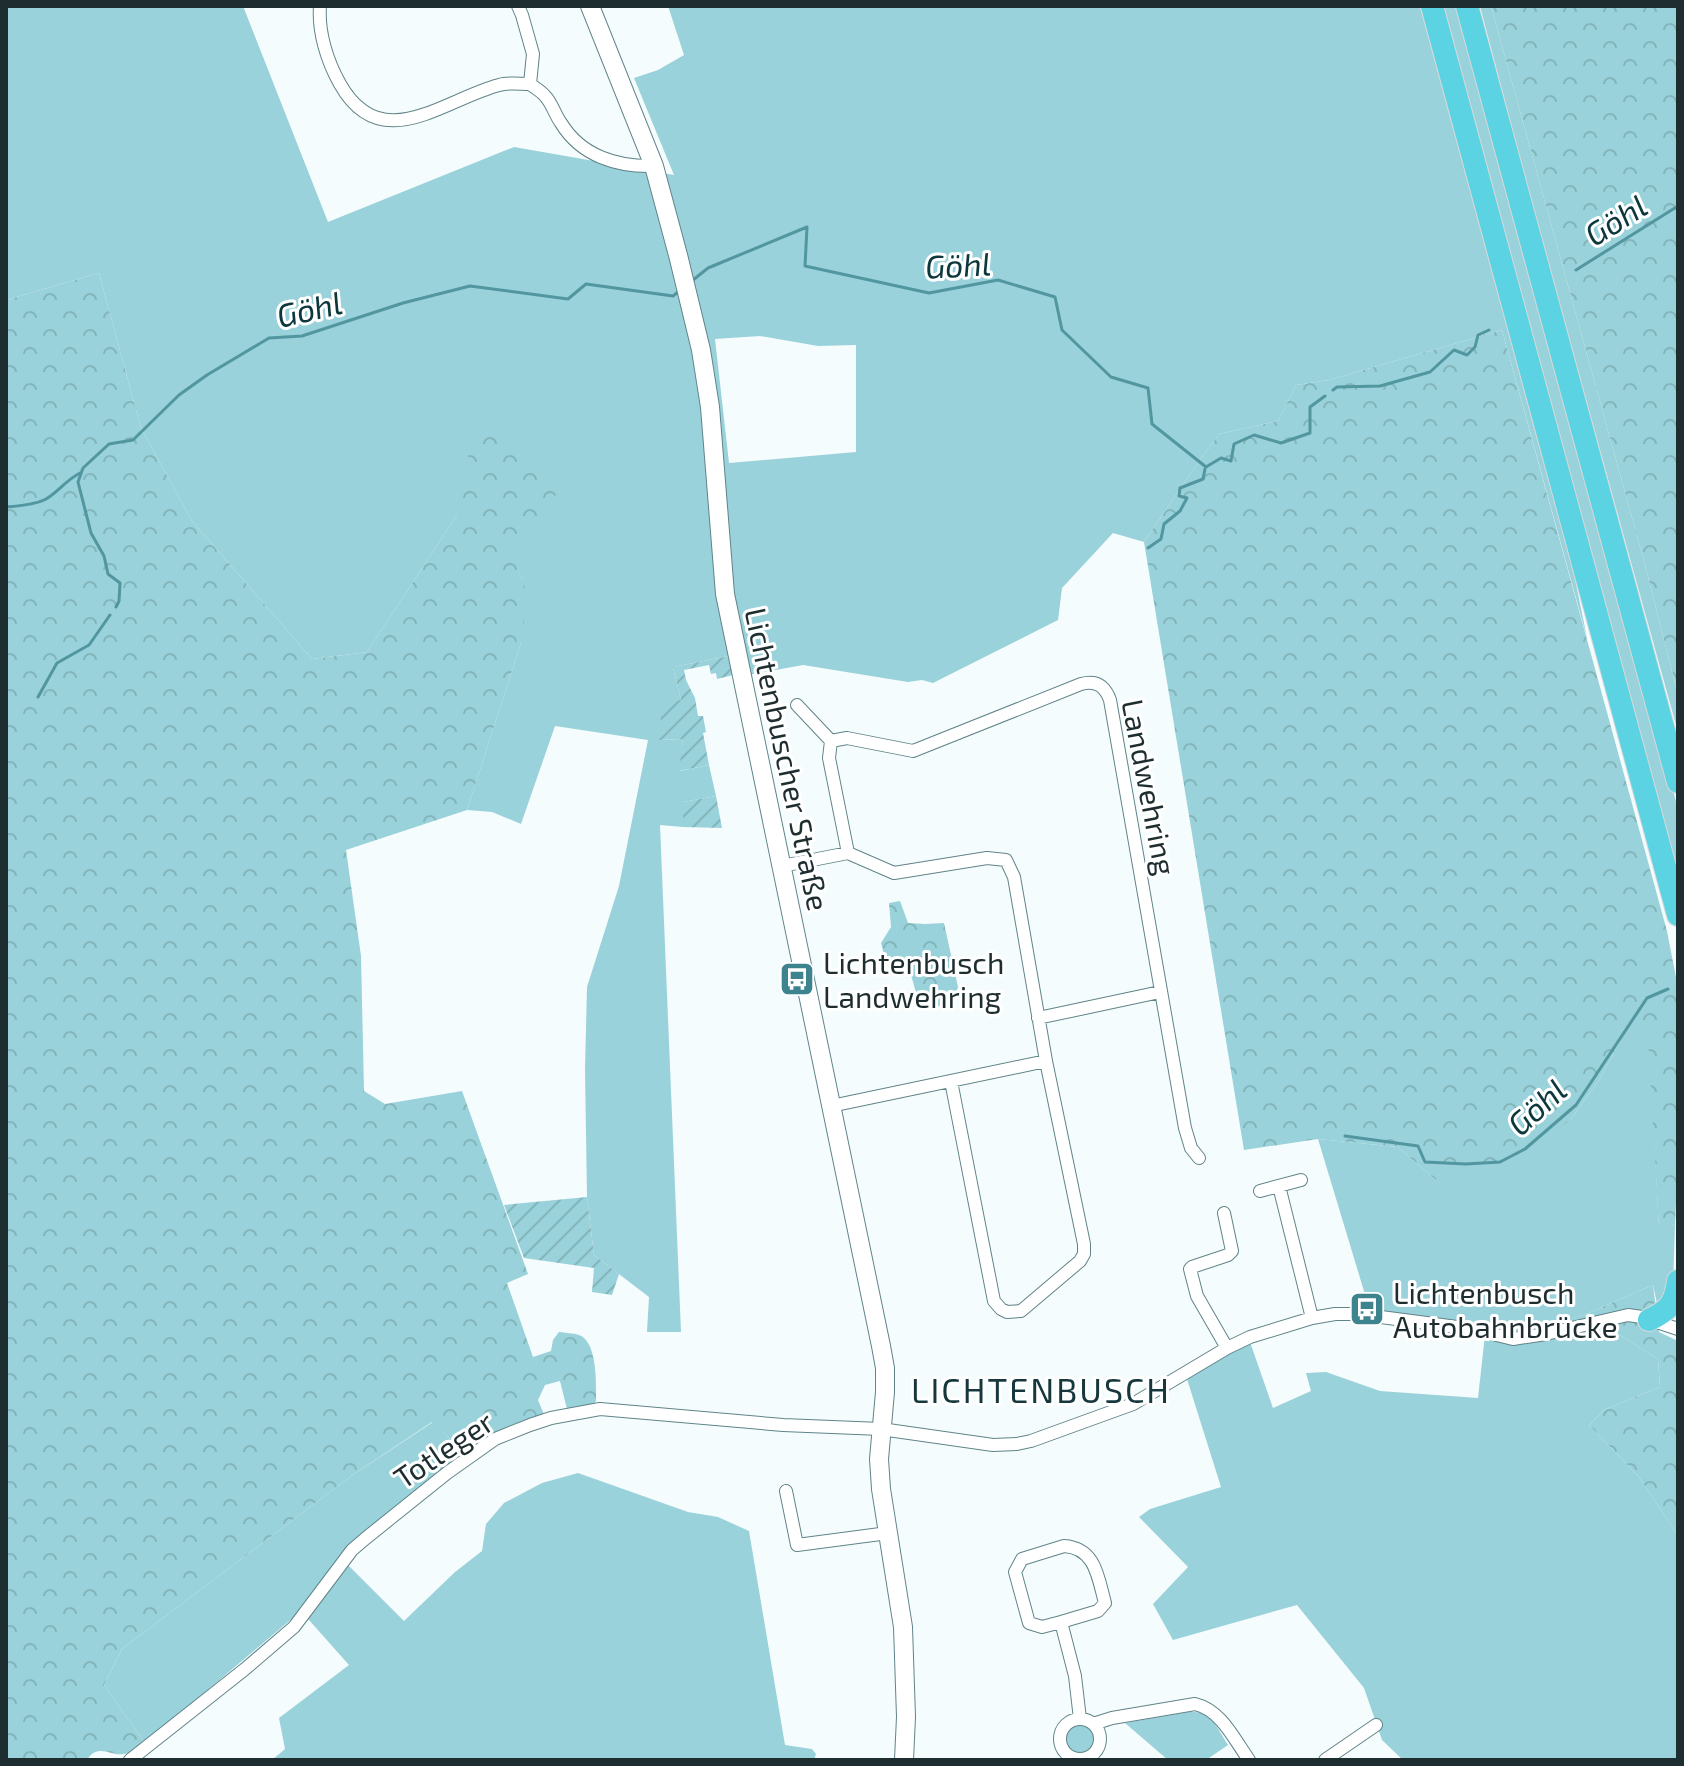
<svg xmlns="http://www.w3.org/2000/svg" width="1684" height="1766" font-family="'Exo 2',sans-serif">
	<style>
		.grass { fill: #99d2da; fill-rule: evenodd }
		.forest { fill: url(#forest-crowns) }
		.garden { fill: url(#garden-furrows) }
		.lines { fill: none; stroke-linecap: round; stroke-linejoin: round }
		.stream { stroke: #5296a0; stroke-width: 3 }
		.street-casing { stroke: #608489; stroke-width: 14 }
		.secondary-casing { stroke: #608489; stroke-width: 20 }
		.highway-casing { stroke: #d6d9da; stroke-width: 24 }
		.street { stroke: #fff; stroke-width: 12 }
		.secondary { stroke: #fff; stroke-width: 18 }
		.highway { stroke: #5cd3e2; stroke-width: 22 }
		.labels { text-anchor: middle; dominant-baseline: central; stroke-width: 6; stroke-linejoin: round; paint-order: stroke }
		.street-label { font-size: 30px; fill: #1e2d2f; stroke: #fff }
		.poi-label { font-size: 30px; fill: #1e2d2f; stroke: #fff; text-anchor: start }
		.water-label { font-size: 32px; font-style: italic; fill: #0b373d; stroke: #fff }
		.quarter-label { font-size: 34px; letter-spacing: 2px; fill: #16383c; stroke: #fff }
	</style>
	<defs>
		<pattern id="forest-crowns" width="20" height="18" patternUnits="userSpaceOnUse" patternTransform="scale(2)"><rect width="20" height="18" fill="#99d2da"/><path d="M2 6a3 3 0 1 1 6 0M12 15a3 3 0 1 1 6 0" fill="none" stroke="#83b5bb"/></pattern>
		<pattern id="garden-furrows" width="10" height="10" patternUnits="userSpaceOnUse" patternTransform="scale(2)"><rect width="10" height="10" fill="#99d2da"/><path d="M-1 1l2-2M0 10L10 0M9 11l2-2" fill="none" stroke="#83b5bb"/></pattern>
	</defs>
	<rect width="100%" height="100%" fill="#f5fcfd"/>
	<!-- grass -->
	<path class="grass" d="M 6,6 L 243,6 L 328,222 L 514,147 L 674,175 L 634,78 L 658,70 L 684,55 L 668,6 L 1420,6 L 1574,574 L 1587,638 L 1502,330 L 1329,380 L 1296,385 L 1278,421 L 1219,434 L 1197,464 L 1144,542 L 1113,533 L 1062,588 L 1058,620 L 933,683 L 922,680 L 908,682 L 803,665 L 748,675 L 729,656 L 673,667 L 681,700 L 660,740 L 683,739 L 680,771 L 709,765 L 716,796 L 683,802 L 683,827 L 660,825 L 681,1332 L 647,1332 L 649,1297 L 594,1255 L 587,1197 L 585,1070 L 587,987 L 619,886 L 648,740 L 555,726 L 521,824 L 492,812 L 467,810 L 521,643 L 523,580 L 512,557 L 463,500 L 457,515 L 367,652 L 312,659 L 192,521 L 141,428 L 99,273 L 6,300 ZM 760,336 L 818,346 L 856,345 L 856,452 L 729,463 L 715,339 Z
		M 1438,6 L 1461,6 L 1678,809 L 1678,894 Z
		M 1480,6 L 1491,6 L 1645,565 L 1678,695 L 1678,732 L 1533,208 Z
		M 1632,1020 L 1648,1020 L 1659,1227 L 1675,1224 L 1673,1287 L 1658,1308 L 1653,1285 L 1586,1314 L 1554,1324 L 1564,1338 L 1603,1331 L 1620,1335 L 1658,1359 L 1660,1387 L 1604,1410 L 1589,1425 L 1639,1477 L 1678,1536 L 1678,1760 L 1403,1760 L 1382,1740 L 1364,1688 L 1297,1605 L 1173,1640 L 1153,1604 L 1188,1567 L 1139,1517 L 1150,1509 L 1221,1487 L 1187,1379 L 1250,1342 L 1273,1408 L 1311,1391 L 1306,1373 L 1326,1372 L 1380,1391 L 1478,1398 L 1486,1326 L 1370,1311 L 1318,1139 L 1398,1147 L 1437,1181 L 1571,1119 L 1599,1080 Z
		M 433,1422 L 449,1438 L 459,1455 L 445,1472 L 341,1558 L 404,1621 L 455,1572 L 482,1551 L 486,1524 L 504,1503 L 542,1483 L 578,1473 L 688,1512 L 718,1517 L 749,1531 L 785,1745 L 812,1749 L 816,1754 L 814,1760 L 272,1760 L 285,1749 L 279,1718 L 349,1665 L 301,1611 L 145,1743 L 104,1685 L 122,1649 L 351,1476 Z
		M 1188,1712 C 1211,1710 1217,1728 1228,1745 L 1206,1760 L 1168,1760 L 1125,1723 Z
		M1065 1739a15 15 0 1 1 30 0a15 15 0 1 1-30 0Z"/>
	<!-- forest -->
	<path class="forest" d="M 1491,6 L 1678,6 L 1678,695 L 1645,565 Z
		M 99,273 L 141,428 L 192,521 L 312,659 L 367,652 L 457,515 C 465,493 467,434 481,422 L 492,423 L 564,483 L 513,557 L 523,580 L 527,599 L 521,643 L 467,810 L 346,850 L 361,956 L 364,1091 L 385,1104 L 462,1091 L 528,1274 L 507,1283 L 533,1357 L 551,1351 L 553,1340 L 559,1332 C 565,1333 573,1333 579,1335 C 598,1342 596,1385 596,1401 L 594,1404 L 583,1408 L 567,1409 L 560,1381 L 545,1385 L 538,1400 L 545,1417 L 495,1433 L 459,1455 L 449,1438 L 432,1422 L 351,1476 L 122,1649 L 104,1685 L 145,1743 C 140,1746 134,1751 128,1753 C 112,1759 99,1741 87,1760 L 6,1760 L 6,300 Z
		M 1502,330 L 1667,931 L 1678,988 L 1678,1162 L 1675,1224 L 1659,1228 L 1647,1020 L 1632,1020 L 1599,1080 L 1571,1119 L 1518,1162 L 1437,1181 L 1398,1147 L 1318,1139 L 1244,1150 L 1144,542 L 1197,464 L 1219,434 L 1278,421 L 1296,385 L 1329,380 Z
		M 900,901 L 908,923 L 925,924 L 944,923 L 958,987 L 953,1002 L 936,1007 L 920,1004 C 914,992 914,974 904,965 C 899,961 890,958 884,955 L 881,943 L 891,927 L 889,903 Z
		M 1653,1285 L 1659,1332 L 1678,1341 L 1678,1536 L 1639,1477 L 1589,1425 L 1604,1410 L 1660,1387 L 1658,1359 L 1620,1335 L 1603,1331 L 1564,1338 L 1553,1324 L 1586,1314 Z"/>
	<!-- garden -->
	<path class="garden" d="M 729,656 L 733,675 L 717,679 L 716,673 L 711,674 L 709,665 L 684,670 L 686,680 L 695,698 L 698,716 L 703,716 L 706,732 L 703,733 L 709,765 L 679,771 L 683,739 L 659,740 L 662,704 L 681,700 L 673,667 Z
		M 716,796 L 722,828 L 683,827 L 683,802 Z
		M 587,1197 L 594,1255 L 619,1274 L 612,1295 L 592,1292 L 594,1268 L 524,1258 L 504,1205 Z"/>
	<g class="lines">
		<!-- stream -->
		<path class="stream" d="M 1576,270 L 1678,206
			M 693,280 L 708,268 L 807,227 L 805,266 L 929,293 L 998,280 L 1055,297 L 1062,330 L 1111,377 L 1148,388 L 1152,424 L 1206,467 L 1221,458 L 1231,461 L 1234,444 L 1254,435 L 1281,443 L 1310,433 L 1310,407 L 1325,396
			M 1333,390 L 1337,387 L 1380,386 L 1430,372 L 1454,350 L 1467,355 L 1475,347 L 1478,335 L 1489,330
			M 6,507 C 18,506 33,505 44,500 C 55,495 66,480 80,473
			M 1148,548 L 1161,539 L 1164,524 L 1180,511 L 1187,498 L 1179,496 L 1180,488 L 1203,479 L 1205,469
			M 116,607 L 119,601 L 120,583 L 108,574 L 104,556 L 91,533 L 78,482 L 83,468 L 109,444 L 133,440 L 179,395 L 207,375 L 269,338 L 302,336 L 403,303 L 470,286 L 568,299 L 586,284 L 673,296 L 678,292
			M 38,697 L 57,663 L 89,645 L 110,615
			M 1345,1136 L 1418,1146 L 1425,1162 L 1466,1164 L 1500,1162 L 1525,1149 L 1576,1105 L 1647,998 L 1668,989"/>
		<!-- street casing -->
		<g class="street-casing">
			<path id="street" d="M 320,6 C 318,32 327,61 340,84 C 381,157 443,100 499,85 C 508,82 520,84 530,84
				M 518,6 L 522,15 L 533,54 L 530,84 C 535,88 541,91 545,96 C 552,103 555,115 561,123 C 581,156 617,167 654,166
				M 797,705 L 831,741 L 829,758 L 848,853
				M 831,741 L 847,738 L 913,751 L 1081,684 C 1096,680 1105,686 1110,700 L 1185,1128 L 1191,1148 L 1199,1158
				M 782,866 L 848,853 L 894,873 L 987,858 L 1006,860 L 1014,877 L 1046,1061 L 1084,1244 L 1084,1254 L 1080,1261 L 1021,1311 L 1007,1312 L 1001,1309 L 994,1301 L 951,1081
				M 1038,1018 L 1160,992
				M 831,1106 L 1046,1061
				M 1279,1186 L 1312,1318
				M 1260,1191 L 1301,1180
				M 1224,1213 L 1232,1251 L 1228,1255 L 1192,1267 L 1190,1269 L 1197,1296 L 1227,1348
				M 786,1491 L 797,1545 L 888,1533
				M 1061,1622 L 1042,1627 L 1029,1623 L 1015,1572 L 1022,1559 L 1064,1546 C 1096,1548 1098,1578 1105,1603 L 1098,1611 L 1061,1622 L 1075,1676 L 1080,1719
				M1060 1739a20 20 0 1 1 40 0a20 20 0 1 1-40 0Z
				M 1093,1724 L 1112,1718 L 1195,1704 C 1221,1710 1234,1739 1249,1760
				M 130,1760 L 245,1669 L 294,1627 L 352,1550 L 366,1538 L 447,1473 L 495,1439 L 530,1425 L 551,1418 L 600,1409 L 783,1425 L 881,1429 L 993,1445 L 1017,1444 L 1031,1441 L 1133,1404 L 1227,1348 L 1250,1337 L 1312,1318 L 1335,1314 L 1358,1314 L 1472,1329 L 1513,1339 L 1546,1334 L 1628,1315 L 1642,1317 L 1678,1329
				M 1325,1760 L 1376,1725"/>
		</g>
		<!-- secondary casing -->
		<g class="secondary-casing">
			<path id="secondary" d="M 590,6 L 654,166 L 678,255 L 701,350 L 710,407 L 725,594 L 881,1346 L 885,1368 L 885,1392 L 879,1459 L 881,1489 L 903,1627 L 906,1717 L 904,1760"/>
		</g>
		<!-- highway casing -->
		<g class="highway-casing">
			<path id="highway" d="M 1432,6 L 1678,915
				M 1467,6 L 1678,782
				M 1649,1320 C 1670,1310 1675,1303 1678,1281"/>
		</g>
		<!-- street -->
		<use href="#street" class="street"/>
		<!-- secondary -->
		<use href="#secondary" class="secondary"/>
		<!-- highway -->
		<use href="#highway" class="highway"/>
	</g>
	<!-- icons -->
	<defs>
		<g id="bus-square" transform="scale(1.8)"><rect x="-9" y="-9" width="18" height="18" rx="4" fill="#3e848e" stroke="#fff"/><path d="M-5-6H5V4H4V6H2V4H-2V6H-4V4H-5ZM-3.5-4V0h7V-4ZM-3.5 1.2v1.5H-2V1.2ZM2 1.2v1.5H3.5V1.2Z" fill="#fff"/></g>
	</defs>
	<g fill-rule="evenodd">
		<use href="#bus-square" x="797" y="979"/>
		<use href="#bus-square" x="1367" y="1309"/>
	</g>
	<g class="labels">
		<!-- street labels -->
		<g class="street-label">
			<text transform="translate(788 759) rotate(78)">Lichtenbuscher Straße</text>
			<text transform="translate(1150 787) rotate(79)">Landwehring</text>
			<text transform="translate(443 1449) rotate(-34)">Totleger</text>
		</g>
		<!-- poi labels -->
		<g class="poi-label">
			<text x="823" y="962">Lichtenbusch<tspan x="823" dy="34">Landwehring</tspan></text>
			<text x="1393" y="1292">Lichtenbusch<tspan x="1393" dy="34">Autobahnbrücke</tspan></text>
		</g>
		<!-- water labels -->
		<g class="water-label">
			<text transform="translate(1615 219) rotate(-32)">Göhl</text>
			<text transform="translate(958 264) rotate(-3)">Göhl</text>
			<text transform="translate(309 308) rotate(-13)">Göhl</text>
			<text transform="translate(1536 1106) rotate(-42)">Göhl</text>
		</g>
		<!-- quarter labels -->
		<g class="quarter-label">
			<text x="1041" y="1389">LICHTENBUSCH</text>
		</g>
	</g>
	<!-- border -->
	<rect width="1684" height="1766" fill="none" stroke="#1e2d2f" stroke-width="16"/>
</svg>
